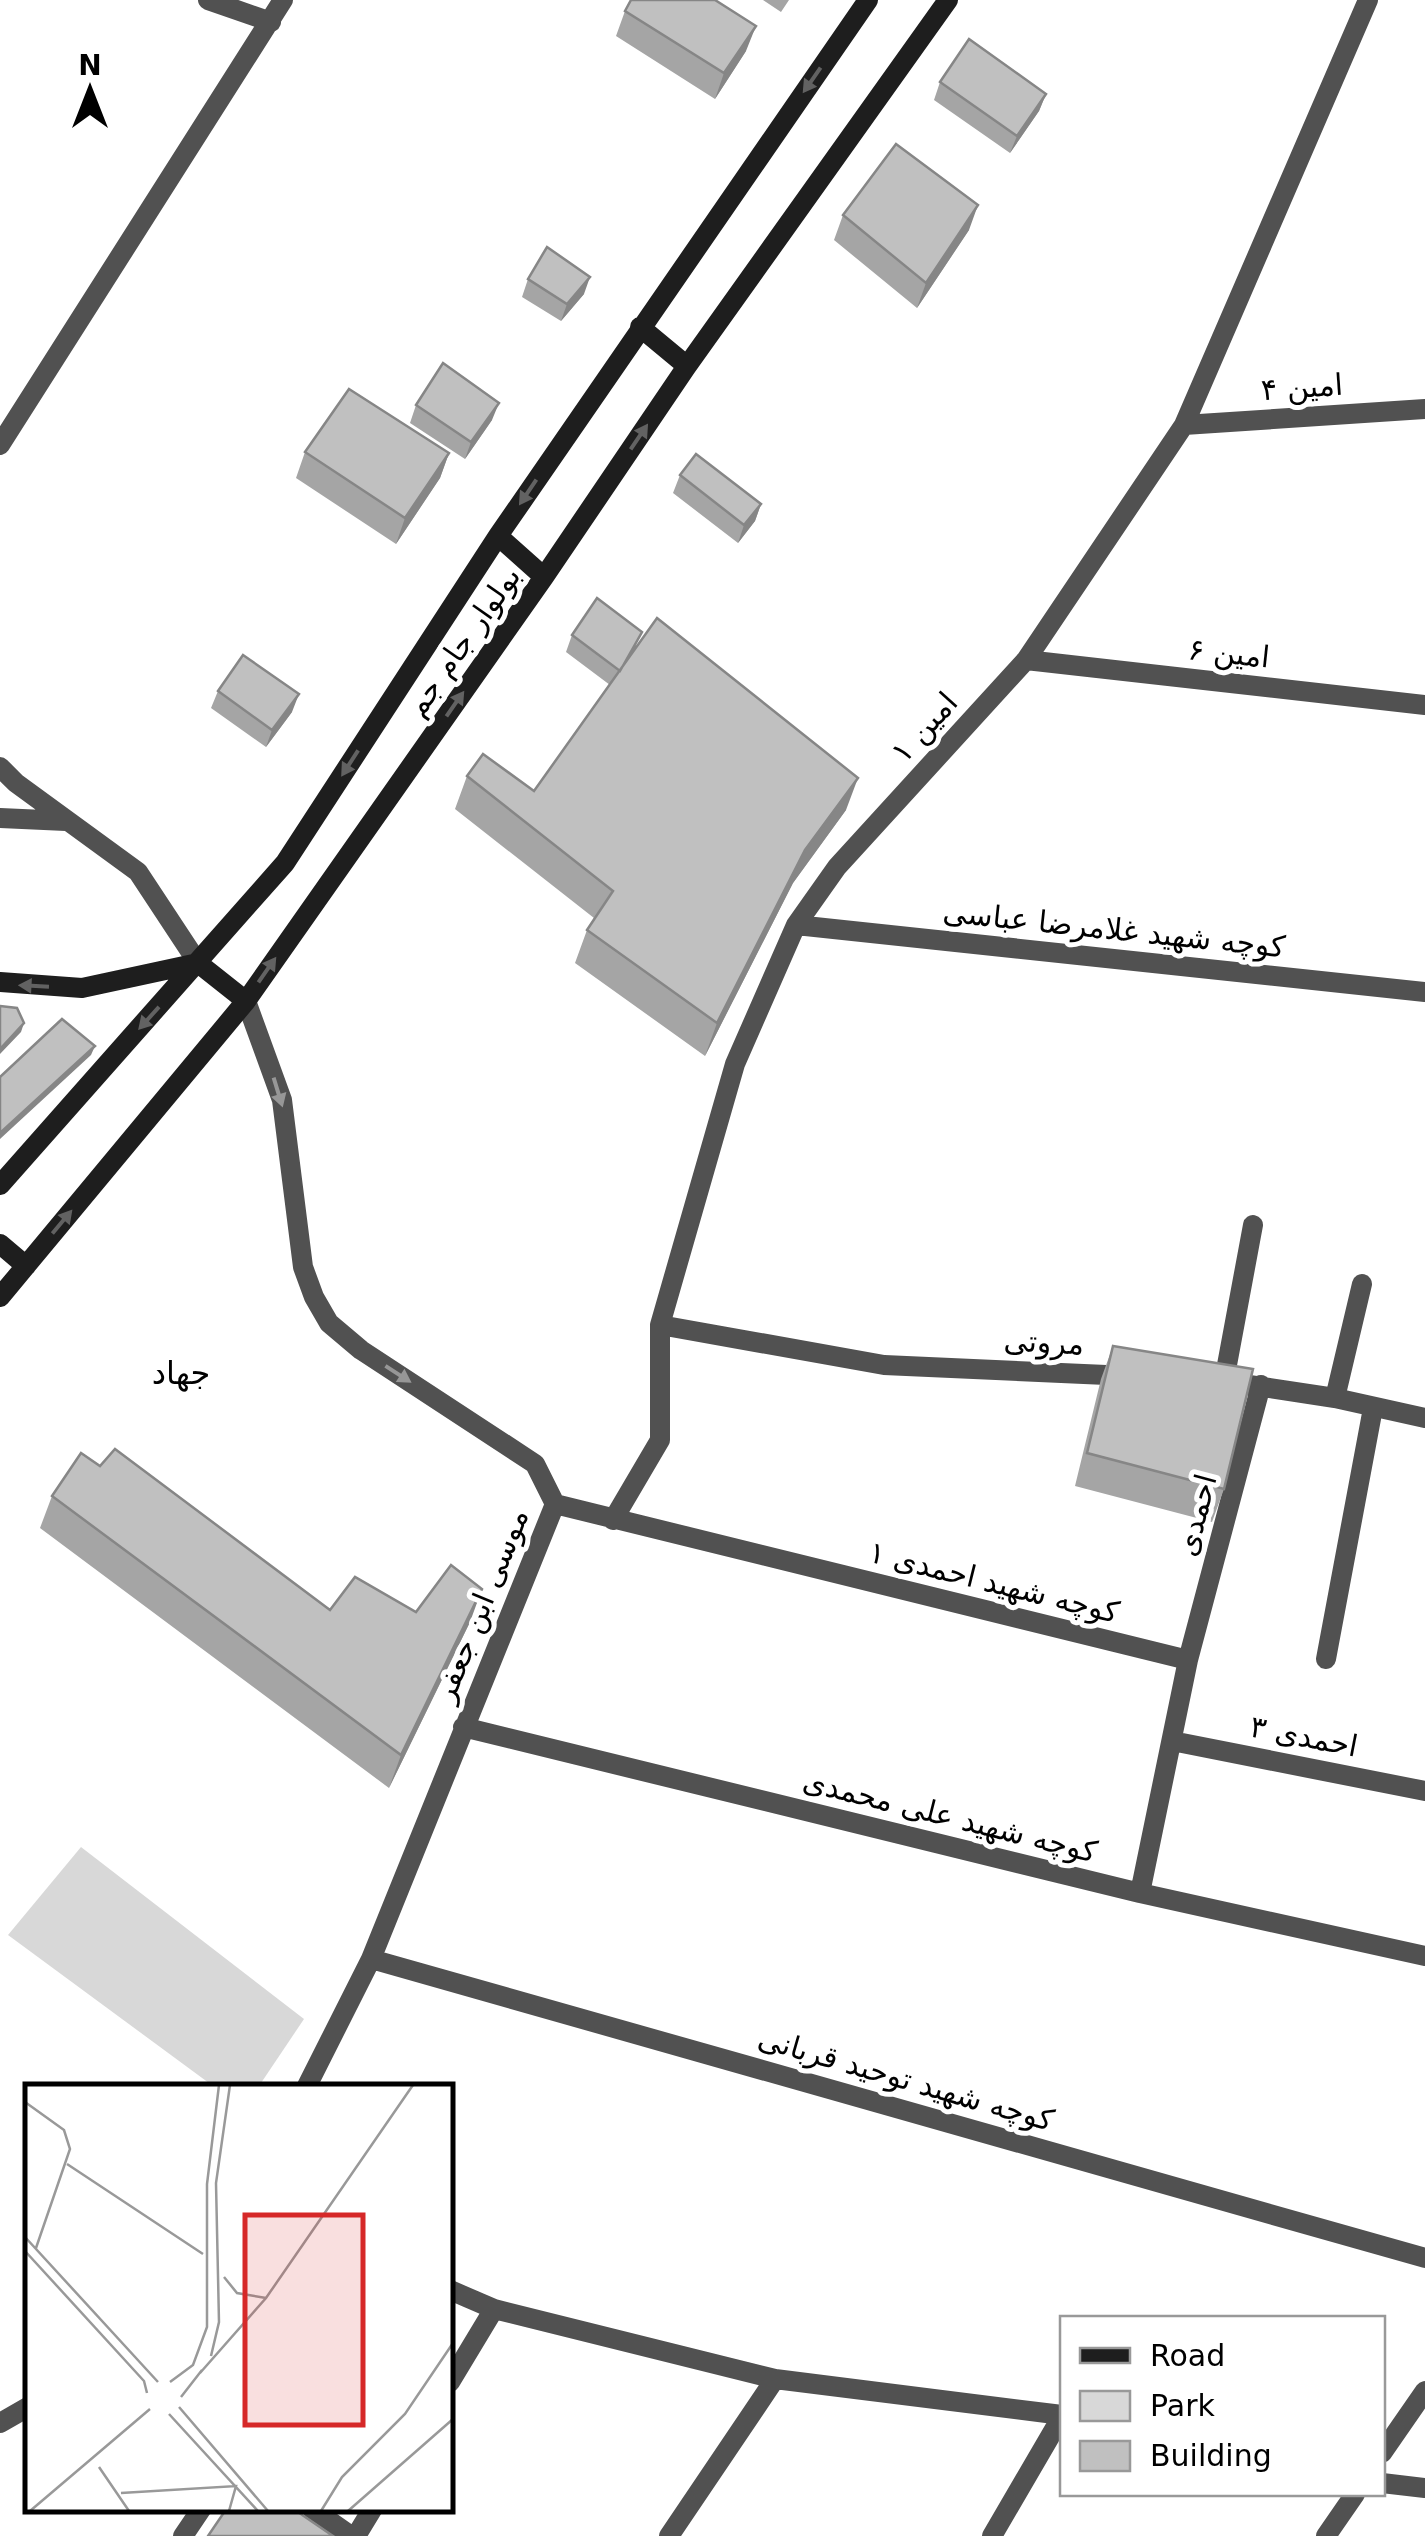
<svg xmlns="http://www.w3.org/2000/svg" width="1425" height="2536" font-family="'DejaVu Sans','Noto Sans Arabic',sans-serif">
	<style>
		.green { fill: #d8d8d8 }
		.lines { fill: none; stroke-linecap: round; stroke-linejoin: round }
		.street { stroke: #515151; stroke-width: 20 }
		.secondary { stroke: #1e1e1e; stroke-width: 20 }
		.wall { fill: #a5a5a5 }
		.shaded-wall { fill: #868686 }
		.building { fill: #c0c0c0; stroke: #868686; stroke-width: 2.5 }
		.oneway { fill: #626262 }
		.oneway2 { fill: #979797 }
		.labels { text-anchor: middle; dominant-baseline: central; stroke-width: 10; stroke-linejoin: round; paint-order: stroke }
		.street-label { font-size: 30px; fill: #000; stroke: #fff }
		.neighbourhood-label { font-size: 32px; fill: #000; stroke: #fff }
		.inset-road { fill: none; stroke: #999; stroke-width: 2.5 }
		.view { fill: #d62828; fill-opacity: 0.15; stroke: #d62828; stroke-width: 5 }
		.inset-edge { fill: none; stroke: #000; stroke-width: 5 }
	</style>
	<rect width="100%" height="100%" fill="#fff"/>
	<!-- green -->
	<path class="green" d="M 81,1847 L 304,2019 L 259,2086 L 213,2086 L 8,1935 Z"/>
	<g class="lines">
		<!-- street -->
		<path class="street" d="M 208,0 L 271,22
			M 1184,425 L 1425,409
			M 0,445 L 283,0
			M 1026,660 L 1425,705
			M 0,767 L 16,783 L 138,872 L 198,963
			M 0,818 L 66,821
			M 796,925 L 1425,992
			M 246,1001 L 282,1100 L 303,1267 L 314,1297 L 329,1323 L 361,1350 L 535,1464 L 555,1504 L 371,1959 L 307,2086
			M 660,1325 L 884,1365 L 1129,1376
			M 1223,1381 L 1335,1398 L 1425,1418
			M 1224,1381 L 1253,1225
			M 1335,1398 L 1362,1284
			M 555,1504 L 1188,1660 L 1140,1893
			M 613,1520 L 660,1440 L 660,1325 L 735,1064 L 796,925 L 837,867 L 1026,660 L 1184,425 L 1368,0
			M 1326,1659 L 1373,1408
			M 1188,1660 L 1261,1385
			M 463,1727 L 1140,1893 L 1425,1956
			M 1172,1741 L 1425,1791
			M 371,1959 L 1425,2258
			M 450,2290 L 494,2309 L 775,2379 L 1062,2415
			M 450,2382 L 494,2309
			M 0,2423 L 28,2407
			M 1382,2453 L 1425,2391
			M 1382,2483 L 1425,2488
			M 311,2508 L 351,2536
			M 183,2536 L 202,2508
			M 356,2536 L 373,2508
			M 669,2536 L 775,2379
			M 992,2536 L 1062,2416
			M 1326,2536 L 1355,2494"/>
		<!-- secondary -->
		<path class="secondary" d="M 640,327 L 687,366
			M 498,536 L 544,577
			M 0,982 L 82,988 L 198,963 L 246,1001
			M 0,1185 L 285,863 L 498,536 L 868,0
			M 0,1244 L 26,1266
			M 0,1297 L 246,1001 L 544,577 L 687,366 L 948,0"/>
	</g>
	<!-- wall -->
	<path class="wall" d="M 763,0 L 789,0 L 781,12 Z
		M 625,11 L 746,51 L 715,99 L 616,36 Z
		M 940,82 L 1046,94 L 1039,111 L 1010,153 L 934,100 Z
		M 843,215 L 969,230 L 917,308 L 834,240 Z
		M 528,279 L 584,294 L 561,321 L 522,297 Z
		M 416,405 L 492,420 L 465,459 L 410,423 Z
		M 305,452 L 449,453 L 440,478 L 396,544 L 296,478 Z
		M 680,475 L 761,504 L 755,521 L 738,543 L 673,493 Z
		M 572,635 L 636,648 L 846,810 L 793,883 L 705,1056 L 575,963 L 587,930 L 594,918 L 455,809 L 467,776 L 534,791 L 610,685 L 566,652 Z
		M 218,691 L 292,712 L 266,747 L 211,708 Z
		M 1113,1346 L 1224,1489 L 1212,1522 L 1075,1486 L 1101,1379 Z
		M 100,1466 L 330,1610 L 416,1612 L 470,1622 L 389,1788 L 40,1528 L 52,1496 Z"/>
	<!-- shaded-wall -->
	<path class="shaded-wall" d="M 756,26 L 746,51 L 715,99 L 724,73 Z
		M 1046,94 L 1039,111 L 1010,153 L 1017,136 Z
		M 978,205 L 969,230 L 917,308 L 926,283 Z
		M 590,277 L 584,294 L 561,321 L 567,304 Z
		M 499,403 L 492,420 L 465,459 L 471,442 Z
		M 449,453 L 440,478 L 396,544 L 405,518 Z
		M 761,504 L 755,521 L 738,543 L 744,525 Z
		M 299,694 L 292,712 L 266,747 L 272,730 Z
		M 858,778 L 846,810 L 793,883 L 705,1056 L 717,1023 L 805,850 Z
		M 24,1023 L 21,1032 L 0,1054 L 0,1049 Z
		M 95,1046 L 91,1055 L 0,1139 L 0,1133 Z
		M 482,1589 L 470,1622 L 389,1788 L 401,1755 Z"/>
	<!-- building -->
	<path class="building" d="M 631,0 L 715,0 L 756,26 L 724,73 L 625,11 Z
		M 969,39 L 1046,94 L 1017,136 L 940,82 Z
		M 896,144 L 978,205 L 926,283 L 843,215 Z
		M 547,247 L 590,277 L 567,304 L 528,279 Z
		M 443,363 L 499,403 L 471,442 L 416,405 Z
		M 349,389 L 449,453 L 405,518 L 305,452 Z
		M 696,454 L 761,504 L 744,525 L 680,475 Z
		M 597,598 L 642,632 L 620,671 L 572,635 Z
		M 657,618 L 858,778 L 805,850 L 717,1023 L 587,930 L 613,891 L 467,776 L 483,754 L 534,791 Z
		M 243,655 L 299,694 L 272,730 L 218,691 Z
		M 0,1006 L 17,1008 L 24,1023 L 0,1049 Z
		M 62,1019 L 95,1046 L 0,1133 L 0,1077 Z
		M 1113,1346 L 1253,1369 L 1224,1489 L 1087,1453 Z
		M 115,1449 L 330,1610 L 355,1577 L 416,1612 L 451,1565 L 482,1589 L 401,1755 L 52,1496 L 81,1453 L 100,1466 Z
		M 227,2508 L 292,2508 L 333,2536 L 208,2536 Z"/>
	<!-- one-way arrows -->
	<defs><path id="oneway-solid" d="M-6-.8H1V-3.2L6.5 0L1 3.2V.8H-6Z" transform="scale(2.5)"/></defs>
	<g class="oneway">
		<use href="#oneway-solid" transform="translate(812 80) rotate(125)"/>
		<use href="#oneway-solid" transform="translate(639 437) rotate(-56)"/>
		<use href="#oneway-solid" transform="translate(528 492) rotate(124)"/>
		<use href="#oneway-solid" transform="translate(455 704) rotate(-55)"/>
		<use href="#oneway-solid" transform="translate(350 763) rotate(123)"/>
		<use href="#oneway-solid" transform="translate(267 970) rotate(-55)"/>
		<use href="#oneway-solid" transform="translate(34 986) rotate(-177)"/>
		<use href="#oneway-solid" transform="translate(149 1018) rotate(132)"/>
		<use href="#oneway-solid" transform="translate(62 1222) rotate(-50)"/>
	</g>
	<g class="oneway2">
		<use href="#oneway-solid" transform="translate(278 1092) rotate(73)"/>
		<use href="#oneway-solid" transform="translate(398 1374) rotate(33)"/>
	</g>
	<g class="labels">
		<!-- street labels -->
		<g class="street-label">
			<text transform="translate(1302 387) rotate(-4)">امین ۴</text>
			<text transform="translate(463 641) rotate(-55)">بولوار جام جم</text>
			<text transform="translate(1229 653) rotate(6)">امین ۶</text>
			<text transform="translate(924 727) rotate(-48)">امین ۱</text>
			<text transform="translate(1114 929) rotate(6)">کوچه شهید غلامرضا عباسی</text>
			<text transform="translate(1044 1342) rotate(3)">مروتی</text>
			<text transform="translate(1196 1515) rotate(-75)">احمدی</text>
			<text transform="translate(994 1582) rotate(14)">کوچه شهید احمدی ۱</text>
			<text transform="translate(481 1605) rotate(-68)">موسی ابن جعفر</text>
			<text transform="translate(1304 1736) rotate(11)">احمدی ۳</text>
			<text transform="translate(950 1816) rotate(14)">کوچه شهید علی محمدی</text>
			<text transform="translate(906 2079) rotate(16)">کوچه شهید توحید قربانی</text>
		</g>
		<!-- neighbourhood labels -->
		<g class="neighbourhood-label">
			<text x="181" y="1373">جهاد</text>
		</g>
	</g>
	<!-- overview -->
	<g transform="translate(25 2084)">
		<rect width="428" height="428" fill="#fff"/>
		<path class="inset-road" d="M 0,18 L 39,46 L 45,65 L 11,164M 42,80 L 178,170M 0,153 L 133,298M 0,167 L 119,297 L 122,309M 199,193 L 212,209 L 241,214M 186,272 L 194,238 L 191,99 L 205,1M 175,289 L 241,214 L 388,1M 145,298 L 168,281 L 182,243 L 182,100 L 194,1M 156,313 L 177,286M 154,323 L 243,427M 144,330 L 233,427M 74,383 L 104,427M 96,409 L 211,402 L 204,427M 5,427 L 125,325M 296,427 L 317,393 L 380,330 L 428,259M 323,427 L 428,335"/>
		<path class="view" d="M 220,131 L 338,131 L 338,341 L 220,341 Z"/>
		<rect width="428" height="428" class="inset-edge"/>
	</g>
	<!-- legend -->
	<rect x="1060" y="2316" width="325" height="180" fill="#ffffff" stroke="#999999" stroke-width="2.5"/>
	<rect x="1080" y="2348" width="50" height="15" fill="#1e1e1e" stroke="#999999" stroke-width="2.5"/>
	<text x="1150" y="2366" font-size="30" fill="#000000">Road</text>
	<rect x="1080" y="2391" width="50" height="30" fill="#d8d8d8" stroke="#999999" stroke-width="2.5"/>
	<text x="1150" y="2416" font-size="30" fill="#000000">Park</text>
	<rect x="1080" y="2441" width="50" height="30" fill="#c0c0c0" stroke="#999999" stroke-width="2.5"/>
	<text x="1150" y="2466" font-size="30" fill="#000000">Building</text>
	<!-- north arrow -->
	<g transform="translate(90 90)" stroke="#ffffff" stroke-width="8" paint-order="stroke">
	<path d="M0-8L18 38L0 25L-18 38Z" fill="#000000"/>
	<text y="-15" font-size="28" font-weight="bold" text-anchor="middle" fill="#000000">N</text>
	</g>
</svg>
